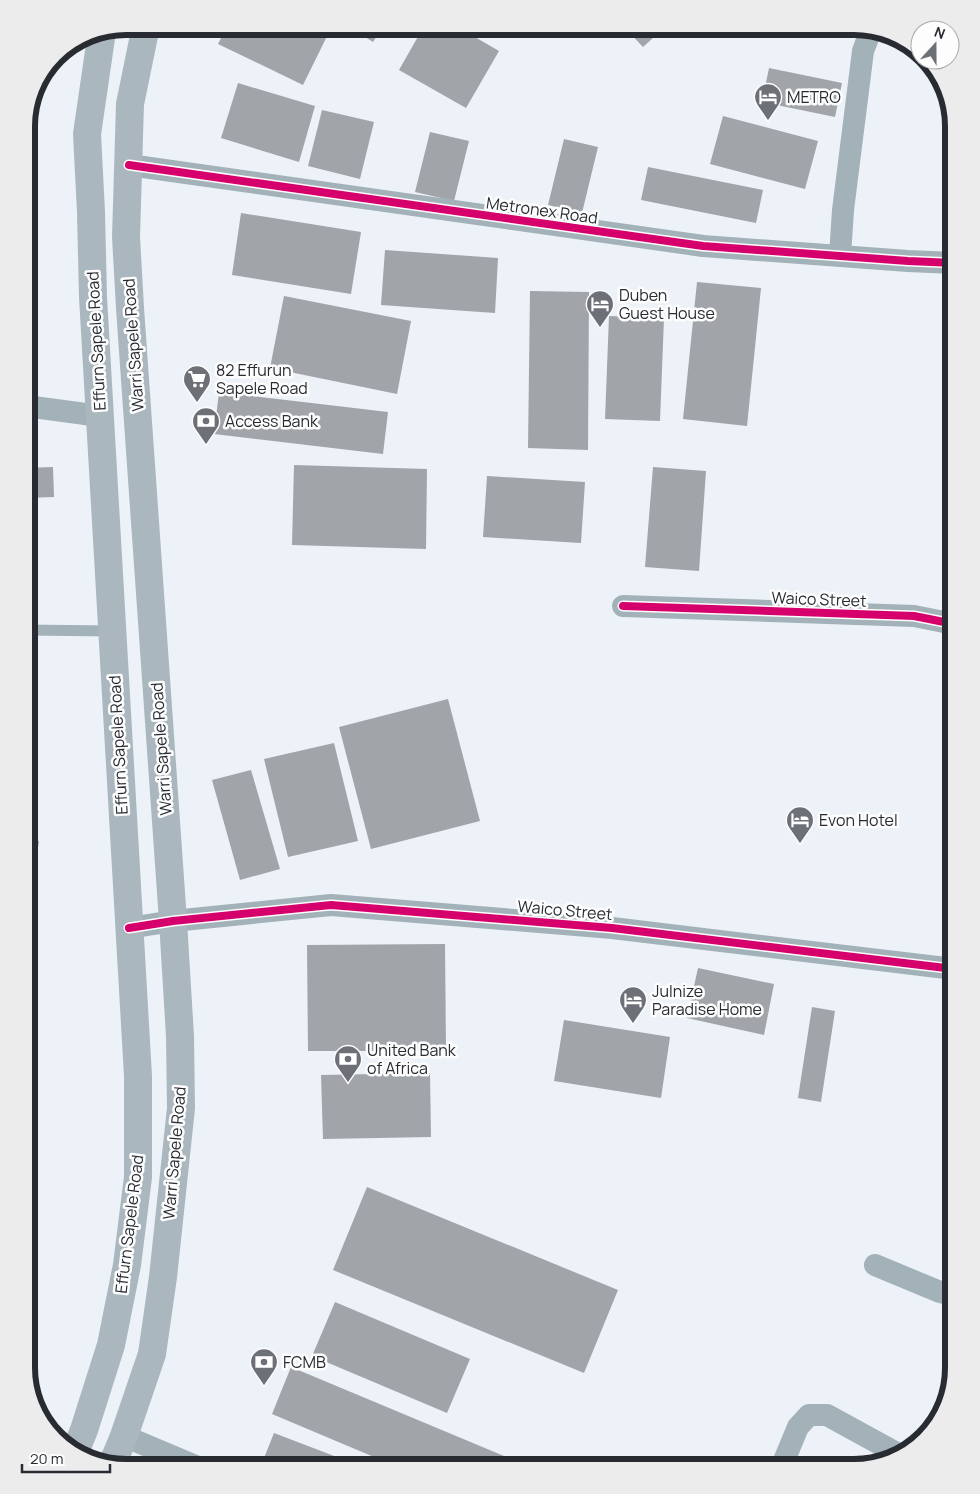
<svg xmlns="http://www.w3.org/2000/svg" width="980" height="1494" font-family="Manrope,sans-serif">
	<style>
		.building { fill: #a1a4a9 }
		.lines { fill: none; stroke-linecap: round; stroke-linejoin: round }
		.lane { stroke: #a3b1b9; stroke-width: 11 }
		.street { stroke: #a3b1b9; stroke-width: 22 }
		.highway { stroke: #abb7bf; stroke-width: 28 }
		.cycleway-casing { stroke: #fdfdfd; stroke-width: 11 }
		.cycleway { stroke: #d6006c; stroke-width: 8 }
		.labels { text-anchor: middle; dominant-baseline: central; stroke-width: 5; stroke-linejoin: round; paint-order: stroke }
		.poi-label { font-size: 16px; fill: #282c32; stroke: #fdfdfd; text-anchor: start }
		.street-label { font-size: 16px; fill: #282c32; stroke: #fdfdfd }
		.rim { fill: none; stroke: #282c32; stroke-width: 6 }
	</style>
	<rect width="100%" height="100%" fill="#ecf2f7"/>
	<!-- building -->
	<path class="building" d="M 227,26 L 332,26 L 303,85 L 218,44 Z
		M 348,26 L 383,26 L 373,42 Z
		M 424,26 L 456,26 L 499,51 L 466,108 L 399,70 Z
		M 623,26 L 666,26 L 643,47 Z
		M 769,68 L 842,83 L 835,117 L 762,102 Z
		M 238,83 L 315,106 L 299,162 L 221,138 Z
		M 322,110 L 374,122 L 360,179 L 308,166 Z
		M 723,116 L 818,141 L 805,189 L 710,164 Z
		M 430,132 L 469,141 L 454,201 L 415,192 Z
		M 564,139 L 598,147 L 582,213 L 548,205 Z
		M 648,167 L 763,190 L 756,223 L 641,200 Z
		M 241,213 L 361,232 L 351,294 L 232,275 Z
		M 385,250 L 498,258 L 495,313 L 381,305 Z
		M 697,282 L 761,288 L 747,426 L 683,419 Z
		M 530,291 L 589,292 L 588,450 L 528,448 Z
		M 284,296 L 411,321 L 397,394 L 270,368 Z
		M 609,316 L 664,318 L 660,421 L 605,419 Z
		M 219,392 L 388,412 L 383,454 L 214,434 Z
		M 294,465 L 427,469 L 426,549 L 292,545 Z
		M 53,467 L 54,497 L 26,498 L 26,468 Z
		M 653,467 L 706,471 L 699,571 L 645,567 Z
		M 487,476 L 585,482 L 581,543 L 483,537 Z
		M 448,699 L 480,821 L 371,849 L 339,727 Z
		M 334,743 L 358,841 L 288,857 L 264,759 Z
		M 251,770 L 280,869 L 240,880 L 212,780 Z
		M 26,839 L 39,841 L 34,874 L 26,873 Z
		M 445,944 L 446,1051 L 308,1051 L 307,945 Z
		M 698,968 L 774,984 L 764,1035 L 687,1018 Z
		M 812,1007 L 835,1011 L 821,1102 L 798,1098 Z
		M 564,1020 L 670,1037 L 661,1098 L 554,1081 Z
		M 430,1073 L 431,1137 L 323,1139 L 321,1075 Z
		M 367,1187 L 618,1290 L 584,1373 L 333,1270 Z
		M 335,1302 L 470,1359 L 447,1413 L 312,1356 Z
		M 291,1367 L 533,1468 L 400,1468 L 272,1414 Z
		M 274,1433 L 363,1467 L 363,1468 L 260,1468 Z"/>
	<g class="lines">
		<!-- lane -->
		<path class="lane" d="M 26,630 L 112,631"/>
		<!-- street -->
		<path class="street" d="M 129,165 L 703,246 L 908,261 L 954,263
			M 840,256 L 843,210 L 863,51 L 871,30
			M 26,406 L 100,416
			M 623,606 L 914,616 L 954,624
			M 129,928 L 173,921 L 331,905 L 612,928 L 954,969
			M 875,1265 L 940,1292 L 954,1296
			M 124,1436 L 200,1468
			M 781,1468 L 798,1427 L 809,1415 L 827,1415 L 900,1455"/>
		<!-- highway -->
		<path class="highway" d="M 75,1452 L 84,1430 L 111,1345 L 127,1265 L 138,1177 L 138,1076 L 93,297 L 91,212 L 87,134 L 102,31
			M 112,1465 L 124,1436 L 152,1354 L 163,1277 L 181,1108 L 180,1036 L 173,921 L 130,308 L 126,237 L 130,104 L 146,26"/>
		<!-- cycleway casing -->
		<g class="cycleway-casing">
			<path id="cycleway" d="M 129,165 L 703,246 L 908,261 L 954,263
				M 623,606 L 914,616 L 954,624
				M 129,928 L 173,921 L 331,905 L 612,928 L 954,969"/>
		</g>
		<!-- cycleway -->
		<use href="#cycleway" class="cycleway"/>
	</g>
	<!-- icons -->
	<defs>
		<g id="hotel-pin" transform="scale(1.4375)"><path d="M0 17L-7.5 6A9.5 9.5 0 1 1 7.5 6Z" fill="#6d7177" stroke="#fdfdfd"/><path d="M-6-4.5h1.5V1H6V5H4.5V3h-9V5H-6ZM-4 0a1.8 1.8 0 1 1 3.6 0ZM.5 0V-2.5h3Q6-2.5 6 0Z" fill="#fff"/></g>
		<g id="supermarket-pin" transform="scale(1.4375)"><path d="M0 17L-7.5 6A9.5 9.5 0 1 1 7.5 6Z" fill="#6d7177" stroke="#fdfdfd"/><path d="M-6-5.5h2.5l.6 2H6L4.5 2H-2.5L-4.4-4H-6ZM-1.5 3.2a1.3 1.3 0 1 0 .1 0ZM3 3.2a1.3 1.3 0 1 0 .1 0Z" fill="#fff"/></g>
		<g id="bank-pin" transform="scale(1.4375)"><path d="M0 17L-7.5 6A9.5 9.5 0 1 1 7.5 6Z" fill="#6d7177" stroke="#fdfdfd"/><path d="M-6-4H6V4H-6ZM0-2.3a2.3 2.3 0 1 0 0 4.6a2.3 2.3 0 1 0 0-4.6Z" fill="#fff"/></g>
	</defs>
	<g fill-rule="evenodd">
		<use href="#hotel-pin" x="768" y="97"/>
		<use href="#hotel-pin" x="600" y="304"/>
		<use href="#supermarket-pin" x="197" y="379"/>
		<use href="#bank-pin" x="206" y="421"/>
		<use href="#hotel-pin" x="800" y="820"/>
		<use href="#hotel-pin" x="633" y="1000"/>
		<use href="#bank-pin" x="348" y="1059"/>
		<use href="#bank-pin" x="264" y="1362"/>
	</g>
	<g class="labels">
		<!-- poi labels -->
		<g class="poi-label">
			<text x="787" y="97">METRO</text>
			<text x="619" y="295">Duben<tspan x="619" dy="18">Guest House</tspan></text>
			<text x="216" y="370">82 Effurun<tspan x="216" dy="18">Sapele Road</tspan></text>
			<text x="225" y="421">Access Bank</text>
			<text x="819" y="820">Evon Hotel</text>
			<text x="652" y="991">Julnize<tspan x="652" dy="18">Paradise Home</tspan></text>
			<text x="367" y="1050">United Bank<tspan x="367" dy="18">of Africa</tspan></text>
			<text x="283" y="1362">FCMB</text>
		</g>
		<!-- street labels -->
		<g class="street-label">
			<text transform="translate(542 210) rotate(8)">Metronex Road</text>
			<text transform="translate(96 341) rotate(-93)">Effurn Sapele Road</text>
			<text transform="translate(133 345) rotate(-94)">Warri Sapele Road</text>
			<text transform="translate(819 599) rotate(2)">Waico Street</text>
			<text transform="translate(118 745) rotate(-93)">Effurn Sapele Road</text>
			<text transform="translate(161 749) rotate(-94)">Warri Sapele Road</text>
			<text transform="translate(565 910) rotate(5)">Waico Street</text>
			<text transform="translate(174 1153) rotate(-85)">Warri Sapele Road</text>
			<text transform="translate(129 1224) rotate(-83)">Effurn Sapele Road</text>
		</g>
	</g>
	<!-- crop -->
	<path d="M0 0H980V1494H0ZM126 35H854A91 91 0 0 1 945 126V1368A91 91 0 0 1 854 1459H126A91 91 0 0 1 35 1368V126A91 91 0 0 1 126 35Z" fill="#ececed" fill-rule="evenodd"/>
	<path class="rim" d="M126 35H854A91 91 0 0 1 945 126V1368A91 91 0 0 1 854 1459H126A91 91 0 0 1 35 1368V126A91 91 0 0 1 126 35Z"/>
	<!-- north arrow -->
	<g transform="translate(935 45) rotate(21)"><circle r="24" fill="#fdfdfd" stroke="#a8a9ac"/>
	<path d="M0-4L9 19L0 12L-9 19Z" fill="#6d7177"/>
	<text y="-8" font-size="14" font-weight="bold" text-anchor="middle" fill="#282c32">N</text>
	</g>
	<!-- scale -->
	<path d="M22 1464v8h88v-8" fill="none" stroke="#282c32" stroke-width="2.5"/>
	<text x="30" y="1464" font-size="15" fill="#282c32" stroke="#fdfdfd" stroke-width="4" paint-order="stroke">20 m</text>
</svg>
